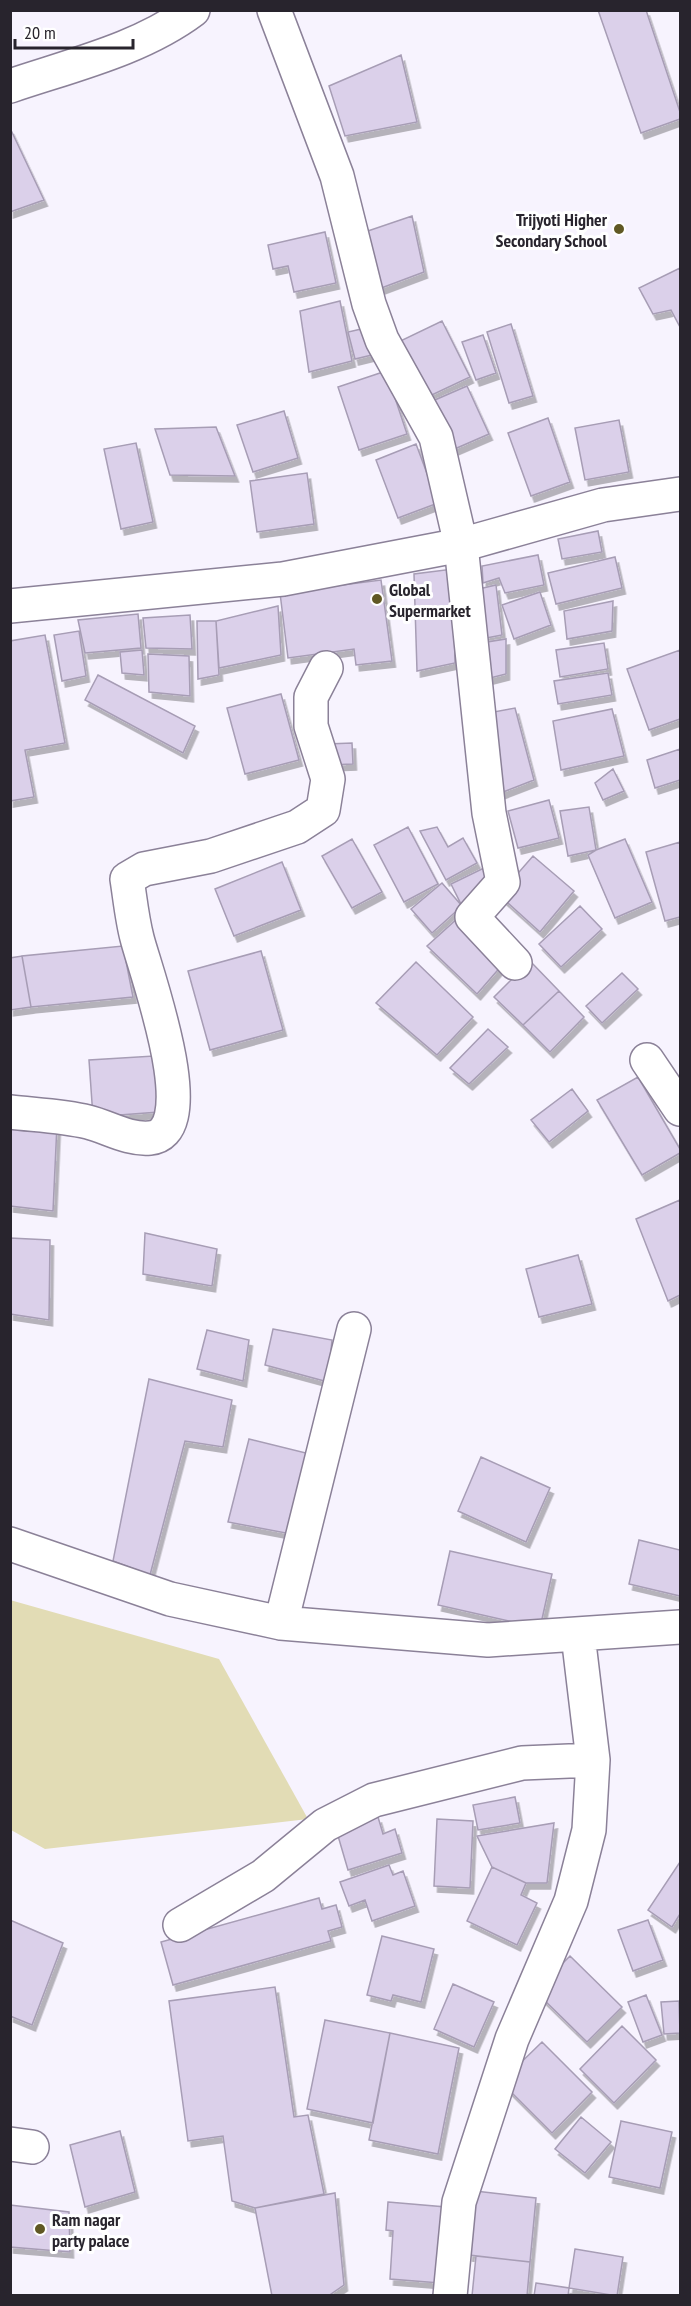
<svg xmlns="http://www.w3.org/2000/svg" width="691" height="2306" font-family="'PT Sans Narrow',sans-serif">
	<style>
		.green { fill: #e2dcb5 }
		.building { fill: #dbd0ea; stroke: #a79db5; stroke-width: 1.5; filter: url(#shadow) }
		.lines { fill: none; stroke-linecap: round; stroke-linejoin: round }
		.minor-casing { stroke: #8b8198; stroke-width: 36 }
		.major-casing { stroke: #8b8198; stroke-width: 36 }
		.minor { stroke: #fff; stroke-width: 33 }
		.major { stroke: #fff; stroke-width: 33 }
		.poi-dot { fill: #605824; stroke: #fff; stroke-width: 2 }
		.labels { text-anchor: middle; dominant-baseline: central; stroke-width: 6; stroke-linejoin: round; paint-order: stroke }
		.poi-label { font-size: 18px; font-weight: bold; fill: #28242d; stroke: #fff; text-anchor: start }
	</style>
	<defs>
		<filter id="shadow"><feDropShadow dx="3.5" dy="6" stdDeviation="0" flood-color="#0004"/></filter>
	</defs>
	<rect width="100%" height="100%" fill="#f7f3fe"/>
	<!-- green -->
	<path class="green" d="M 10,1600 L 219,1659 L 308,1819 L 45,1849 L 11,1830 Z"/>
	<!-- building -->
	<path class="building" d="M 598,10 L 646,10 L 680,112 L 680,119 L 641,133 Z
		M 401,55 L 417,122 L 345,136 L 329,86 Z
		M 10,128 L 44,200 L 10,212 Z
		M 412,216 L 424,272 L 376,290 L 359,234 Z
		M 325,232 L 336,283 L 294,292 L 288,266 L 273,269 L 268,245 Z
		M 680,268 L 680,327 L 671,310 L 653,314 L 639,288 Z
		M 340,301 L 352,361 L 309,372 L 300,311 Z
		M 442,321 L 470,377 L 419,401 L 392,345 Z
		M 511,324 L 533,396 L 509,403 L 487,332 Z
		M 370,327 L 376,354 L 355,359 L 348,332 Z
		M 483,335 L 496,373 L 476,380 L 462,342 Z
		M 386,371 L 407,434 L 359,450 L 338,387 Z
		M 467,386 L 489,434 L 450,451 L 428,403 Z
		M 284,411 L 298,458 L 253,472 L 237,425 Z
		M 548,418 L 570,482 L 531,496 L 508,433 Z
		M 619,420 L 629,472 L 585,480 L 575,428 Z
		M 216,427 L 235,476 L 170,475 L 155,429 Z
		M 136,443 L 153,522 L 121,529 L 104,449 Z
		M 416,444 L 438,503 L 398,518 L 376,460 Z
		M 307,473 L 314,524 L 257,532 L 250,481 Z
		M 598,531 L 602,552 L 562,559 L 558,539 Z
		M 538,555 L 544,585 L 505,593 L 499,578 L 483,583 L 482,566 Z
		M 615,557 L 622,588 L 556,604 L 548,573 Z
		M 453,569 L 455,663 L 417,671 L 414,574 Z
		M 381,580 L 392,661 L 356,665 L 354,649 L 288,658 L 280,593 Z
		M 496,585 L 502,635 L 476,640 L 470,591 Z
		M 540,592 L 551,625 L 514,639 L 502,605 Z
		M 613,601 L 612,631 L 567,639 L 564,611 Z
		M 278,606 L 281,655 L 219,668 L 216,621 Z
		M 138,614 L 141,648 L 85,653 L 78,620 Z
		M 190,615 L 192,649 L 146,648 L 143,618 Z
		M 197,621 L 216,621 L 219,675 L 198,679 Z
		M 79,631 L 86,676 L 62,681 L 54,635 Z
		M 45,635 L 65,743 L 25,750 L 34,797 L 10,801 L 10,641 Z
		M 506,639 L 506,674 L 482,680 L 481,643 Z
		M 604,643 L 608,669 L 560,677 L 556,650 Z
		M 142,650 L 144,675 L 122,673 L 120,652 Z
		M 680,650 L 680,719 L 649,730 L 627,669 Z
		M 148,654 L 189,656 L 190,696 L 149,692 Z
		M 608,673 L 612,695 L 558,704 L 554,681 Z
		M 98,675 L 195,726 L 183,753 L 85,700 Z
		M 281,694 L 299,760 L 245,774 L 227,708 Z
		M 515,708 L 534,780 L 498,794 L 488,713 Z
		M 612,709 L 624,756 L 561,770 L 553,721 Z
		M 352,743 L 353,764 L 328,765 L 327,744 Z
		M 680,749 L 680,780 L 655,788 L 647,760 Z
		M 613,769 L 624,791 L 603,800 L 595,783 Z
		M 549,800 L 559,838 L 518,848 L 508,811 Z
		M 589,807 L 596,850 L 568,856 L 560,811 Z
		M 408,827 L 438,884 L 404,902 L 374,845 Z
		M 437,827 L 448,847 L 463,838 L 477,863 L 446,880 L 420,831 Z
		M 352,839 L 382,892 L 352,908 L 322,856 Z
		M 625,839 L 652,902 L 615,918 L 588,855 L 596,850 Z
		M 680,842 L 680,917 L 665,921 L 646,852 Z
		M 533,856 L 574,891 L 540,932 L 499,895 Z
		M 282,862 L 301,910 L 234,936 L 215,889 Z
		M 486,867 L 497,887 L 461,904 L 451,884 Z
		M 442,883 L 462,906 L 432,933 L 411,909 Z
		M 580,906 L 602,929 L 561,967 L 539,944 Z
		M 458,918 L 503,964 L 477,994 L 427,946 Z
		M 123,946 L 133,997 L 31,1007 L 22,956 Z
		M 261,951 L 283,1030 L 210,1050 L 188,971 Z
		M 22,956 L 31,1007 L 10,1010 L 10,958 Z
		M 530,961 L 559,991 L 523,1025 L 494,997 Z
		M 416,962 L 473,1017 L 437,1055 L 376,1003 Z
		M 622,973 L 638,989 L 602,1023 L 586,1006 Z
		M 559,991 L 584,1017 L 550,1052 L 523,1025 Z
		M 488,1029 L 508,1047 L 469,1084 L 450,1068 Z
		M 154,1056 L 159,1112 L 93,1117 L 89,1060 Z
		M 638,1077 L 680,1149 L 680,1153 L 642,1175 L 597,1100 Z
		M 572,1089 L 588,1111 L 549,1142 L 531,1120 Z
		M 10,1122 L 57,1124 L 53,1211 L 10,1206 Z
		M 680,1200 L 680,1295 L 668,1301 L 636,1219 Z
		M 145,1233 L 217,1249 L 212,1286 L 143,1274 Z
		M 10,1238 L 50,1240 L 49,1320 L 10,1314 Z
		M 578,1255 L 592,1304 L 539,1317 L 526,1269 Z
		M 273,1329 L 332,1340 L 328,1382 L 265,1365 Z
		M 207,1330 L 249,1340 L 243,1381 L 197,1369 Z
		M 149,1379 L 232,1400 L 223,1447 L 185,1441 L 150,1575 L 113,1561 Z
		M 249,1439 L 310,1454 L 291,1534 L 228,1522 Z
		M 481,1457 L 550,1488 L 526,1542 L 458,1511 Z
		M 639,1540 L 680,1550 L 680,1596 L 629,1584 Z
		M 450,1551 L 552,1574 L 540,1628 L 438,1605 Z
		M 515,1797 L 520,1823 L 478,1830 L 473,1805 Z
		M 378,1817 L 383,1834 L 395,1829 L 402,1853 L 348,1870 L 336,1829 Z
		M 437,1819 L 473,1821 L 470,1888 L 434,1886 Z
		M 554,1823 L 547,1883 L 526,1883 L 492,1867 L 477,1836 Z
		M 680,1862 L 680,1914 L 672,1927 L 648,1910 Z
		M 389,1865 L 393,1875 L 403,1871 L 415,1906 L 372,1921 L 365,1900 L 349,1906 L 340,1882 Z
		M 492,1867 L 526,1883 L 521,1895 L 537,1903 L 517,1945 L 467,1921 Z
		M 319,1898 L 322,1909 L 336,1905 L 342,1927 L 328,1931 L 331,1941 L 173,1985 L 161,1942 Z
		M 10,1920 L 63,1943 L 32,2025 L 10,2016 Z
		M 648,1920 L 663,1960 L 633,1971 L 618,1930 Z
		M 382,1936 L 434,1949 L 421,2002 L 393,1995 L 391,2001 L 367,1995 Z
		M 570,1956 L 622,2007 L 587,2042 L 535,1991 Z
		M 453,1984 L 494,2002 L 474,2047 L 434,2029 Z
		M 275,1987 L 294,2117 L 308,2115 L 324,2194 L 255,2208 L 232,2201 L 223,2136 L 188,2141 L 169,2001 Z
		M 646,1995 L 662,2035 L 643,2042 L 628,2002 Z
		M 679,2001 L 680,2033 L 664,2034 L 661,2002 Z
		M 325,2020 L 390,2033 L 373,2123 L 307,2109 Z
		M 622,2026 L 656,2060 L 614,2103 L 580,2069 Z
		M 390,2033 L 459,2048 L 438,2154 L 369,2140 Z
		M 542,2042 L 592,2092 L 552,2133 L 501,2082 Z
		M 581,2117 L 611,2142 L 585,2173 L 555,2149 Z
		M 621,2121 L 672,2132 L 660,2188 L 609,2177 Z
		M 120,2131 L 135,2192 L 85,2207 L 70,2145 Z
		M 475,2191 L 536,2198 L 530,2262 L 469,2255 Z
		M 335,2193 L 344,2285 L 328,2296 L 272,2296 L 255,2208 Z
		M 388,2202 L 446,2207 L 440,2283 L 390,2279 L 393,2231 L 386,2230 Z
		M 10,2205 L 69,2212 L 70,2252 L 10,2247 Z
		M 575,2249 L 623,2257 L 617,2296 L 569,2288 Z
		M 476,2256 L 530,2262 L 527,2296 L 472,2296 Z
		M 536,2283 L 569,2288 L 568,2296 L 534,2296 Z"/>
	<g class="lines">
		<!-- minor casing -->
		<g class="minor-casing">
			<path id="minor" d="M 274,10 L 337,176 L 369,304 L 382,340 L 436,437 L 461,545 L 489,813 L 503,882 L 472,917 L 515,963
				M 10,86 C 72,65 141,49 193,10
				M 647,1060 L 680,1109
				M 10,1112 C 36,1115 63,1116 88,1122 C 108,1127 128,1140 150,1138 C 206,1133 144,967 137,938 C 132,919 130,898 127,879 L 144,869 L 211,856 L 297,827 L 323,810 L 328,779 L 311,726 L 311,697 L 326,668
				M 10,1544 L 170,1599 L 281,1623 L 488,1640 L 680,1627
				M 281,1623 L 354,1329
				M 180,1925 L 263,1876 L 325,1825 L 374,1800 L 522,1763 L 593,1760
				M 10,2144 L 32,2147
				M 450,2296 L 459,2202 L 512,2039 L 571,1901 L 589,1830 L 593,1760 L 578,1635"/>
		</g>
		<!-- major casing -->
		<g class="major-casing">
			<path id="major" d="M 10,606 L 283,579 L 461,545 L 603,505 L 680,494"/>
		</g>
		<!-- minor -->
		<use href="#minor" class="minor"/>
		<!-- major -->
		<use href="#major" class="major"/>
	</g>
	<!-- markers -->
	<g class="poi-dot">
		<circle cx="619" cy="229" r="6"/>
		<circle cx="377" cy="599" r="6"/>
		<circle cx="40" cy="2229" r="6"/>
	</g>
	<g class="labels">
		<!-- poi labels -->
		<g class="poi-label">
			<text x="607" y="219" text-anchor="end">Trijyoti Higher<tspan x="607" dy="21">Secondary School</tspan></text>
			<text x="389" y="589">Global<tspan x="389" dy="21">Supermarket</tspan></text>
			<text x="52" y="2219">Ram nagar<tspan x="52" dy="21">party palace</tspan></text>
		</g>
	</g>
	<!-- border -->
	<rect width="691" height="2306" fill="none" stroke="#28242d" stroke-width="24"/>
	<!-- scale -->
	<path d="M15 39v9h118v-9" fill="none" stroke="#28242d" stroke-width="3"/>
	<text x="24" y="39" font-size="18" fill="#28242d" stroke="#ffffff" stroke-width="4.5" paint-order="stroke">20 m</text>
</svg>
